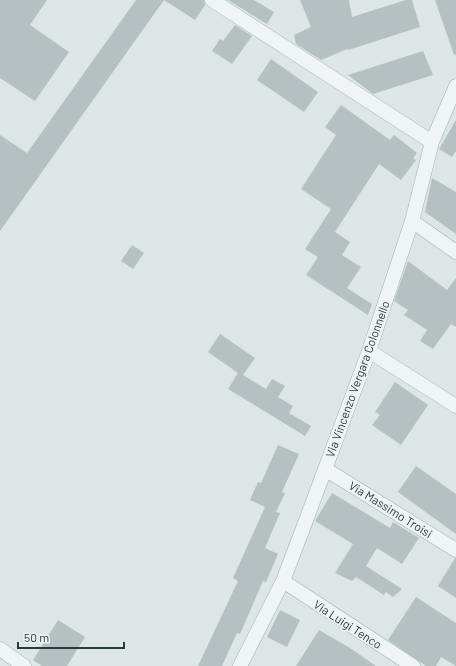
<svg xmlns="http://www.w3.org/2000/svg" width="456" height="666" font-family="Barlow,sans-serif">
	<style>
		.building { fill: #b5c1c1 }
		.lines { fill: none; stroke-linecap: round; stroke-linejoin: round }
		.minor-casing { stroke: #a3aeae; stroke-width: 15 }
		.minor { stroke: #eff4f4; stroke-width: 14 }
		.labels { text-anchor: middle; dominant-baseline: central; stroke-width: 3.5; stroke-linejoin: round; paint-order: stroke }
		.street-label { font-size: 12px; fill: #283a39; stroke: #ecf3f2 }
	</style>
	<rect width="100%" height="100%" fill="#dde5e5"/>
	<!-- building -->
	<path class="building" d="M 0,0 L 47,0 L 30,25 L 69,52 L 35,101 L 0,78 Z
		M 136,0 L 164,0 L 0,231 L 0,135 L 27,153 Z
		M 164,0 L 204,0 L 205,5 L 195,20 Z
		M 228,0 L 254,0 L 274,12 L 267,24 Z
		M 300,0 L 349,0 L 352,17 L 406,0 L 412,0 L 420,27 L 348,50 L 347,49 L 321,60 L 296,44 L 294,35 L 311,27 Z
		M 435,0 L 456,0 L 456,54 L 454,55 Z
		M 235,25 L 252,36 L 232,64 L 212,51 L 220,39 L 223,41 Z
		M 423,51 L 433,75 L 373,94 L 348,75 Z
		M 271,59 L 318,92 L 304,112 L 257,80 Z
		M 341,105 L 390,140 L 394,135 L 417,153 L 413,158 L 416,160 L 401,180 L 379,164 L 335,232 L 350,242 L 342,255 L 361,267 L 347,288 L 372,304 L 368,315 L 306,275 L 318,257 L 305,249 L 331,209 L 301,189 L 336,135 L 325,127 Z
		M 456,120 L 456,151 L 452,157 L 439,149 Z
		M 432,178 L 456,192 L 456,234 L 425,212 Z
		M 132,245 L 144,253 L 133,269 L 121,261 Z
		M 408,261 L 447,290 L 456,278 L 456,327 L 451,324 L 433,349 L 420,341 L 427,330 L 404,315 L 408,310 L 394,301 Z
		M 220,334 L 255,358 L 243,375 L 266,389 L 272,379 L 285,386 L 278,397 L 293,406 L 289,413 L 311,426 L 305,436 L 228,389 L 238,373 L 208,352 Z
		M 395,382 L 428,405 L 401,445 L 372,425 L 380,415 L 375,412 Z
		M 278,445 L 299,454 L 282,492 L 285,493 L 276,512 L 280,513 L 265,548 L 278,554 L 266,582 L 263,581 L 240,634 L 237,633 L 222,666 L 198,666 L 238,581 L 233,578 L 265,507 L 250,500 L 258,482 L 261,483 Z
		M 416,466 L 456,494 L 456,534 L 398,492 Z
		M 332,493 L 390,528 L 393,522 L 419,538 L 402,564 L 377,548 L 366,566 L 402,589 L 393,597 L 386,592 L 384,595 L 356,577 L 352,581 L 335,573 L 353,544 L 315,521 Z
		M 455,558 L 456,558 L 456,598 L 438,586 Z
		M 416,597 L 456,623 L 456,666 L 441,657 L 436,666 L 426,666 L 388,640 Z
		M 280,610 L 300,620 L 287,647 L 267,637 Z
		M 58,620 L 85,637 L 67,666 L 42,666 L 33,660 Z
		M 319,630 L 350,648 L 376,666 L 296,666 Z"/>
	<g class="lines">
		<!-- minor casing -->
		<g class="minor-casing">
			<path id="minor" d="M 212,0 L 432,142
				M 412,221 L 456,252
				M 369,351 L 456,406
				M 325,469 L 456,550
				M 283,581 L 413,666
				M 0,649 L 24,666
				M 240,666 L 283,581 L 305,523 L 369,351 L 412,221 L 432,142 L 456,86"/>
		</g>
		<!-- minor -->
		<use href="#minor" class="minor"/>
	</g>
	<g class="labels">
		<!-- street labels -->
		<g class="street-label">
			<text transform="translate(357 379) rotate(-70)">Via Vincenzo Vergara Colonnello</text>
			<text transform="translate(391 509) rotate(32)">Via Massimo Troisi</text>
			<text transform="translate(348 624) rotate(33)">Via Luigi Tenco</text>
		</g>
	</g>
	<!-- scale -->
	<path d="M18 642v6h106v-6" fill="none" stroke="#283a39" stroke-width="2"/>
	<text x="24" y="642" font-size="12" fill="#283a39" stroke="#ecf3f2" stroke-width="3" paint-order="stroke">50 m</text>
</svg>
